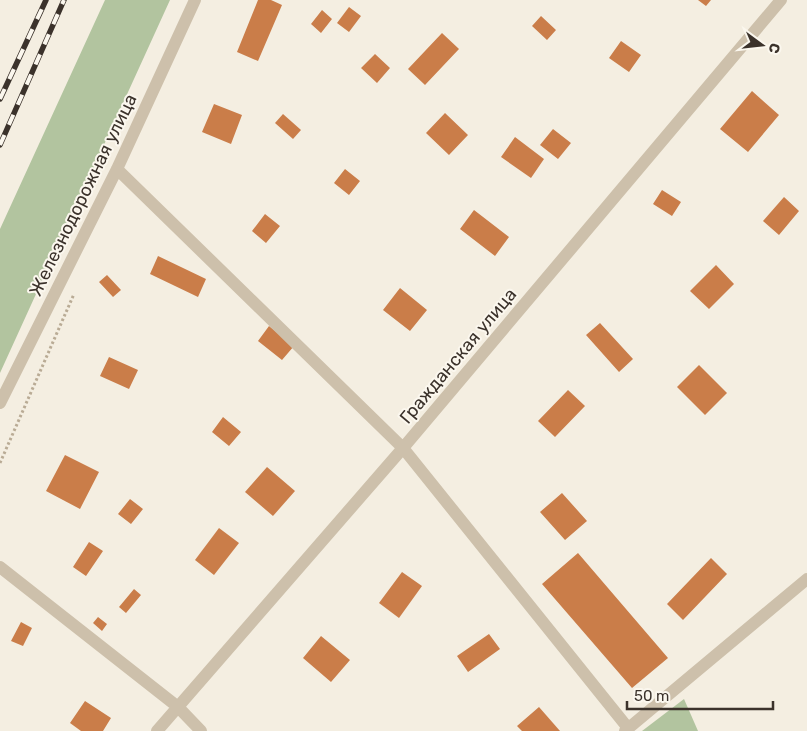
<svg xmlns="http://www.w3.org/2000/svg" width="807" height="731" font-family="Rubik,sans-serif">
	<style>
		.green { fill: #b2c49f }
		.building { fill: #ca7d49 }
		.lines { fill: none; stroke-linecap: round; stroke-linejoin: round }
		.path { stroke: #b9ab95; stroke-width: 3; stroke-dasharray: 2.5 2.5; stroke-linecap: butt }
		.minor { stroke: #cdc0ab; stroke-width: 12 }
		.rail-casing { stroke: #3b322b; stroke-width: 5.5 }
		.rail { stroke: #fbf7ee; stroke-width: 4; stroke-dasharray: 11; stroke-linecap: butt }
		.labels { text-anchor: middle; dominant-baseline: central; stroke-width: 4; stroke-linejoin: round; paint-order: stroke }
		.street-label { font-size: 18px; fill: #3b322b; stroke: #fbf7ee }
	</style>
	<rect width="100%" height="100%" fill="#f4eee1"/>
	<!-- green -->
	<path class="green" d="M 105,0 L 170,0 L 0,373 L 0,229 Z
		M 684,699 L 698,731 L 642,731 Z"/>
	<!-- building -->
	<path class="building" d="M 258,0 L 271,0 L 282,5 L 258,61 L 237,52 Z
		M 698,0 L 711,0 L 706,6 Z
		M 349,7 L 361,16 L 349,32 L 337,23 Z
		M 322,10 L 332,19 L 321,33 L 311,24 Z
		M 541,16 L 556,30 L 547,40 L 532,26 Z
		M 442,33 L 459,49 L 425,85 L 408,69 Z
		M 621,41 L 641,55 L 629,72 L 609,58 Z
		M 375,54 L 390,68 L 377,83 L 361,68 Z
		M 752,91 L 779,115 L 748,152 L 720,129 Z
		M 214,104 L 242,115 L 231,144 L 202,132 Z
		M 445,113 L 468,135 L 449,155 L 426,133 Z
		M 283,114 L 301,130 L 293,139 L 275,123 Z
		M 553,129 L 571,143 L 558,159 L 540,145 Z
		M 515,137 L 544,159 L 531,178 L 501,157 Z
		M 345,169 L 360,181 L 349,195 L 334,183 Z
		M 662,190 L 681,202 L 672,216 L 653,204 Z
		M 784,197 L 799,211 L 779,235 L 763,221 Z
		M 474,210 L 509,237 L 495,256 L 460,229 Z
		M 265,214 L 280,226 L 266,243 L 252,231 Z
		M 158,256 L 206,279 L 198,297 L 150,274 Z
		M 716,265 L 734,284 L 709,309 L 690,291 Z
		M 107,275 L 121,290 L 113,297 L 99,282 Z
		M 400,288 L 427,310 L 410,331 L 383,310 Z
		M 600,323 L 633,359 L 619,372 L 586,335 Z
		M 269,326 L 294,346 L 282,360 L 258,341 Z
		M 109,357 L 138,370 L 129,389 L 100,376 Z
		M 699,365 L 727,393 L 705,415 L 677,387 Z
		M 568,390 L 585,406 L 555,437 L 538,421 Z
		M 223,417 L 241,432 L 229,446 L 212,432 Z
		M 65,455 L 99,472 L 80,509 L 46,491 Z
		M 267,467 L 295,491 L 273,516 L 245,492 Z
		M 562,493 L 587,521 L 565,540 L 540,512 Z
		M 130,499 L 143,509 L 131,524 L 118,514 Z
		M 219,528 L 239,543 L 214,575 L 195,560 Z
		M 89,542 L 103,551 L 86,576 L 73,567 Z
		M 578,553 L 668,658 L 632,688 L 542,584 Z
		M 711,558 L 727,574 L 683,620 L 667,604 Z
		M 402,572 L 422,586 L 399,618 L 379,603 Z
		M 134,589 L 141,595 L 126,613 L 119,607 Z
		M 98,617 L 107,624 L 102,631 L 93,623 Z
		M 21,622 L 32,628 L 23,646 L 11,641 Z
		M 489,634 L 500,649 L 468,672 L 457,656 Z
		M 321,636 L 350,660 L 331,682 L 303,658 Z
		M 85,701 L 111,718 L 103,731 L 81,731 L 70,723 Z
		M 539,707 L 560,731 L 522,731 L 517,726 Z"/>
	<g class="lines">
		<!-- path -->
		<path class="path" d="M 0,463 L 74,294"/>
		<!-- minor -->
		<path class="minor" d="M 117,169 L 403,448 L 628,728
			M 0,403 L 117,169 L 195,0
			M 0,567 L 178,707 L 201,731
			M 157,731 L 403,448 L 781,0
			M 625,731 L 807,579"/>
		<!-- rail casing -->
		<g class="rail-casing">
			<path id="rail" d="M 0,99 L 46,0
				M 0,145 L 64,0"/>
		</g>
		<!-- rail -->
		<use href="#rail" class="rail"/>
	</g>
	<g class="labels">
		<!-- street labels -->
		<g class="street-label">
			<text transform="translate(83 195) rotate(-64)">Железнодорожная улица</text>
			<text transform="translate(458 356) rotate(-50)">Гражданская улица</text>
		</g>
	</g>
	<!-- north arrow -->
	<g transform="translate(762 45) rotate(105)" stroke="#fbf7ee" stroke-width="4" paint-order="stroke">
	<path d="M0-4L9 19L0 12L-9 19Z" fill="#3b322b"/>
	<text y="-8" font-size="14" font-weight="bold" text-anchor="middle" fill="#3b322b">С</text>
	</g>
	<!-- scale -->
	<path d="M627 701v8h146v-8" fill="none" stroke="#3b322b" stroke-width="2.5"/>
	<text x="634" y="701" font-size="15" fill="#3b322b" stroke="#fbf7ee" stroke-width="4" paint-order="stroke">50 m</text>
</svg>
